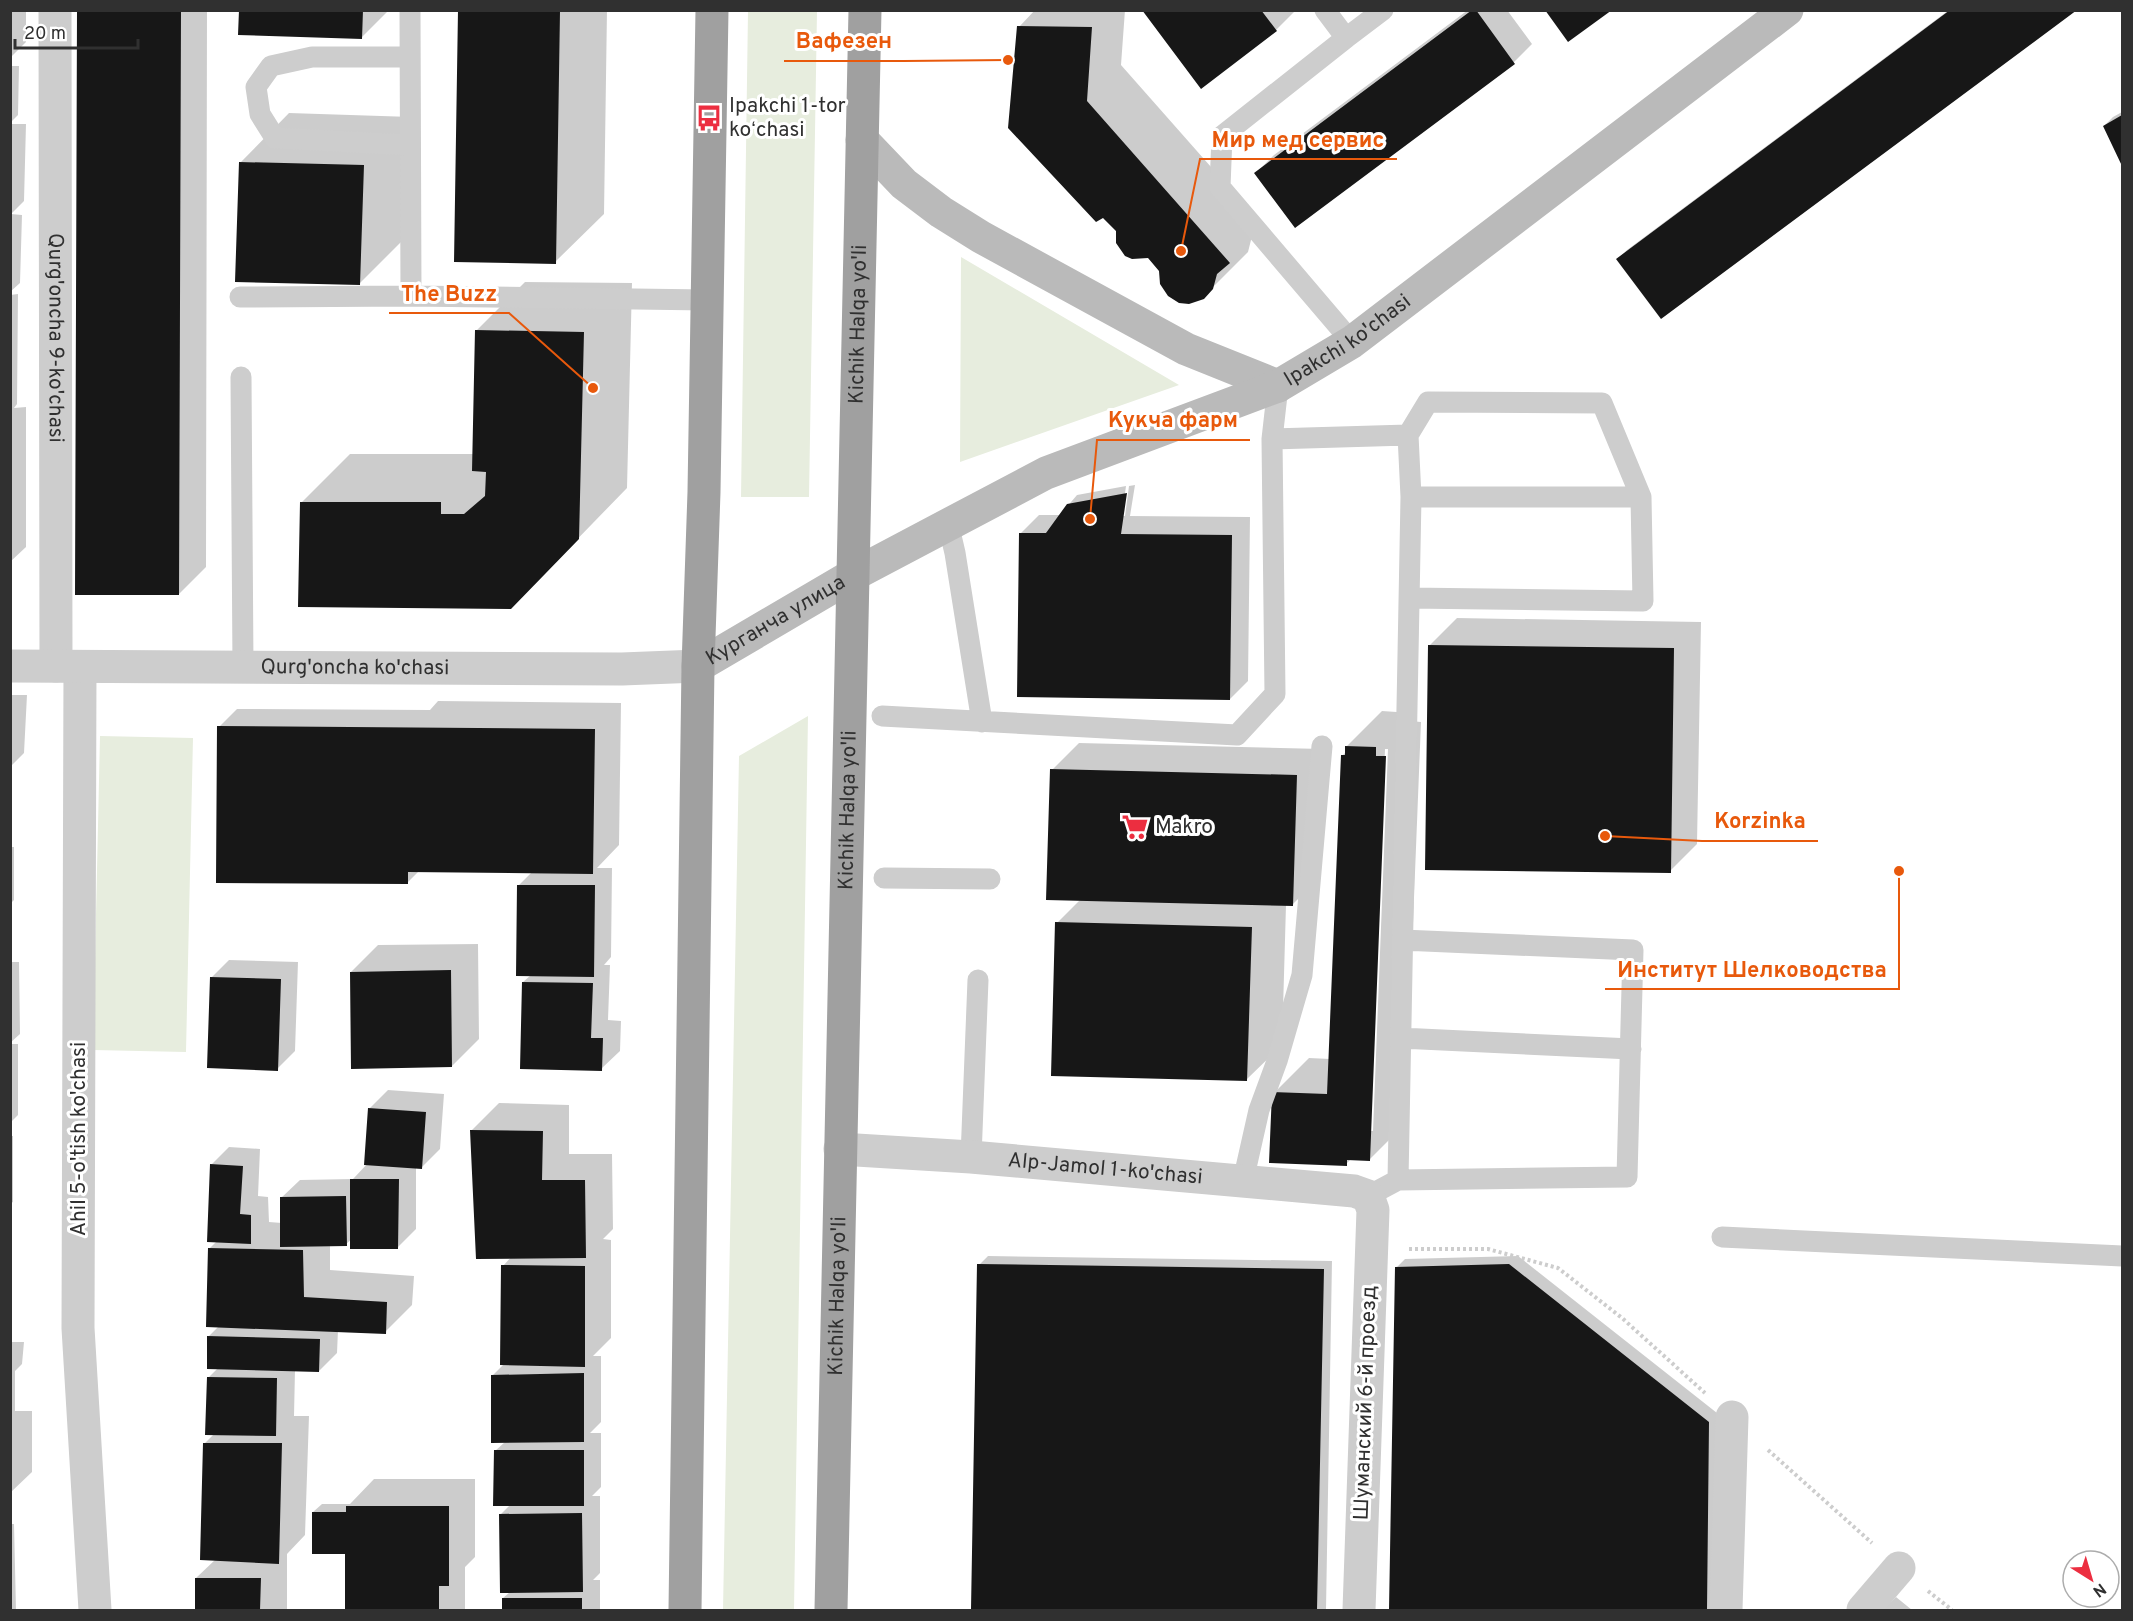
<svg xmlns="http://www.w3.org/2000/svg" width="2133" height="1621" font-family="Overpass,sans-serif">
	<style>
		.green { fill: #e7edde }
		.shadow { fill: #0003; fill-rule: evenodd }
		.building { fill: #171717 }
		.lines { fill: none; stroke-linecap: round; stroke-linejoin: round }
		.path { stroke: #cdcdcd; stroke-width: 4; stroke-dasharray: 3 3; stroke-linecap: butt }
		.service { stroke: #cdcdcd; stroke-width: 21 }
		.minor { stroke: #cdcdcd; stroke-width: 33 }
		.tertiary { stroke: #cdcdcd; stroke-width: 33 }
		.secondary { stroke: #bababa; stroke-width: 33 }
		.trunk { stroke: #a0a0a0; stroke-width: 33 }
		.labels { text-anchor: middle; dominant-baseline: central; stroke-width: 6; stroke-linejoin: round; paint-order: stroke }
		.poi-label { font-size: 21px; fill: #303030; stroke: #fff; text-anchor: start }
		.street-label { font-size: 21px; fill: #303030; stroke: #fff }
		.leader { fill: none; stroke: #e8590c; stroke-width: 2 }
		.callout-dot { fill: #e8590c; stroke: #fff; stroke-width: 2 }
		.callout-label { font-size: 22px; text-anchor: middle; font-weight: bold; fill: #e8590c; stroke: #fff; stroke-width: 6; stroke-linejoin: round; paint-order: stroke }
	</style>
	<rect width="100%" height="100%" fill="#fff"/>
	<!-- green -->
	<path class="green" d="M 748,11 L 817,11 L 809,497 L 741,497 Z
		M 961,257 L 1179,385 L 960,462 Z
		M 808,716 L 794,1610 L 723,1610 L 739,756 Z
		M 100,736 L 193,738 L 186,1052 L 93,1050 Z"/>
	<!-- shadow -->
	<path class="shadow" d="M 10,10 L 26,10 L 26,42 L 10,58 Z
		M 78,10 L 207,10 L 206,567 L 179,594 Z
		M 240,10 L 389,10 L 362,37 Z
		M 459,10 L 607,10 L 604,214 L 555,262 Z
		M 1035,10 L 1125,10 L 1121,65 L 1264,227 L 1251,240 L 1248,252 L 1203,297 L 1160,270 L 1148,256 L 1118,231 L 1019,27 Z
		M 1144,10 L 1293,10 L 1294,12 L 1276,30 Z
		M 1468,10 L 1507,10 L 1532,44 L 1514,62 L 1295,226 L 1256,173 L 1274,155 Z
		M 1949,10 L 2074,10 L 1618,259 L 1627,250 Z
		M 10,66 L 19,66 L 18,115 L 10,123 Z
		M 2122,112 L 2122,162 L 2104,126 L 2113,117 Z
		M 289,113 L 412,117 L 408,235 L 359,284 L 241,162 Z
		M 10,124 L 26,124 L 24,201 L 11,214 L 22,215 L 20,283 L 10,292 Z
		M 525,282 L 632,283 L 627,488 L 559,558 L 302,502 L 350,454 L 474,454 L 477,330 Z
		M 18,294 L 17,404 L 14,408 L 26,407 L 26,547 L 10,562 L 10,295 Z
		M 1135,485 L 1130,516 L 1250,517 L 1248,681 L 1230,699 L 1021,533 L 1039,515 L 1060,515 L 1077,495 L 1126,486 L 1122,516 L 1125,516 L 1129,486 Z
		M 1457,618 L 1701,622 L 1697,844 L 1670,871 L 1430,645 Z
		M 10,695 L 27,695 L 24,753 L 10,767 Z
		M 438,701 L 621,703 L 619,845 L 597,868 L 612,868 L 611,957 L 604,965 L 610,965 L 608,1020 L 621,1021 L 620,1051 L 601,1069 L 523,982 L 531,975 L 518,886 L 532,872 L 419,871 L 407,883 L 219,727 L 237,709 L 430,710 Z
		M 1382,711 L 1411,713 L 1410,721 L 1421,722 L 1405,1124 L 1370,1159 L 1352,1158 L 1346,1164 L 1274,1093 L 1309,1058 L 1330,1059 L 1342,756 L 1347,751 L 1347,746 ZM 1385,749 L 1388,749 L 1373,1131 L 1370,1131 Z
		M 1079,743 L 1323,749 L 1319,878 L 1292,905 L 1286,905 L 1282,1045 L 1246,1080 L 1057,923 L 1080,900 L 1052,770 Z
		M 10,847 L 14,847 L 14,900 L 10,904 Z
		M 478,944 L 479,1039 L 452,1066 L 351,972 L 378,945 Z
		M 229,960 L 298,962 L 295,1051 L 277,1069 L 211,978 Z
		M 10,962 L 19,962 L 20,1034 L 10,1043 Z
		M 10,1044 L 18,1044 L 18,1115 L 10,1123 Z
		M 388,1090 L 444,1094 L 440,1149 L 422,1167 L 416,1167 L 416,1229 L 398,1247 L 352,1239 L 346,1244 L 330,1245 L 330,1270 L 414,1276 L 412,1305 L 385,1332 L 338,1330 L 337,1353 L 319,1371 L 295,1370 L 294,1416 L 309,1416 L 305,1535 L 287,1554 L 287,1610 L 197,1610 L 196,1578 L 216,1559 L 205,1443 L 214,1434 L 208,1378 L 218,1368 L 209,1336 L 219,1326 L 209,1249 L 217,1241 L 211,1165 L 229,1147 L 260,1149 L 258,1196 L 268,1197 L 269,1222 L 282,1223 L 281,1198 L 300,1180 L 353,1179 L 368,1163 L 369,1109 Z
		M 499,1103 L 569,1105 L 569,1154 L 612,1154 L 613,1229 L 603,1239 L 611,1240 L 611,1338 L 593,1356 L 601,1356 L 601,1422 L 590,1433 L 601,1433 L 601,1487 L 592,1496 L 600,1496 L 600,1573 L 593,1580 L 600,1580 L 600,1610 L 503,1610 L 503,1598 L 511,1591 L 501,1514 L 510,1505 L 495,1451 L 505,1442 L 492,1376 L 504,1364 L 503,1266 L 511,1257 L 472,1130 Z
		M 10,1136 L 13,1136 L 13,1202 L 10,1204 Z
		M 988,1256 L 1332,1261 L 1326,1610 L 973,1610 L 979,1265 Z
		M 1518,1256 L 1717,1413 L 1715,1610 L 1391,1610 L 1396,1268 L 1405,1259 Z
		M 10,1342 L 24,1342 L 22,1364 L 15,1371 L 15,1411 L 32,1411 L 32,1472 L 10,1493 Z
		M 374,1479 L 475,1479 L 475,1557 L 465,1567 L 465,1610 L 347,1610 L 347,1550 L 313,1512 L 322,1504 L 350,1504 Z
		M 10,1524 L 14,1524 L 16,1610 L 10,1610 Z
		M 1896,1597 L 1912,1610 L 1883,1610 Z"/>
	<!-- building -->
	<path class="building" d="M 77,10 L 181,10 L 179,595 L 75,595 Z
		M 239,10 L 363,10 L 362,39 L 238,35 Z
		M 458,10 L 560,11 L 556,264 L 454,262 Z
		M 1142,10 L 1261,10 L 1277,31 L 1201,89 Z
		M 1472,10 L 1476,10 L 1515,64 L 1295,228 L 1254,173 Z
		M 1545,10 L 1612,10 L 1568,42 Z
		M 1950,10 L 2077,10 L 1661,319 L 1616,259 Z
		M 1017,26 L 1092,27 L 1087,101 L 1230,263 L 1217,274 L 1213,289 L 1204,299 L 1189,304 L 1179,303 L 1168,296 L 1160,284 L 1159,271 L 1148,258 L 1132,259 L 1125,256 L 1116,243 L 1116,231 L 1103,218 L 1096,222 L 1008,128 Z
		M 2122,115 L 2122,166 L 2103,126 Z
		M 239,162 L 364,165 L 360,285 L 235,282 Z
		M 475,330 L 584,332 L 579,539 L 511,609 L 298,607 L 300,502 L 441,502 L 441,514 L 464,514 L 485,496 L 486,472 L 472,471 Z
		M 1127,493 L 1121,534 L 1232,535 L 1230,700 L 1017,697 L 1019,533 L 1046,533 L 1067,504 Z
		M 1428,645 L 1674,648 L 1671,873 L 1425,870 Z
		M 217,726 L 595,729 L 593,874 L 408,872 L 408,884 L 216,883 Z
		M 1345,746 L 1376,747 L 1376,756 L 1386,756 L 1370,1161 L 1347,1160 L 1347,1166 L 1269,1163 L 1272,1092 L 1327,1094 L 1341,755 L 1345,755 Z
		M 1050,769 L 1297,775 L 1293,906 L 1046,900 Z
		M 517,885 L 595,885 L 594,977 L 516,976 Z
		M 1055,922 L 1252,927 L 1247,1081 L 1051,1076 Z
		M 451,970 L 452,1067 L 351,1069 L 350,972 Z
		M 210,977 L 281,979 L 278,1071 L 207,1068 Z
		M 522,982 L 593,983 L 591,1038 L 603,1038 L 602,1071 L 520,1069 Z
		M 368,1108 L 426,1112 L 422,1169 L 364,1165 Z
		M 470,1130 L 543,1131 L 542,1180 L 585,1180 L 586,1258 L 476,1259 Z
		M 210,1164 L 243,1166 L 240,1214 L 251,1215 L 251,1244 L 207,1242 Z
		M 350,1179 L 399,1179 L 398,1249 L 350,1249 Z
		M 346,1196 L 347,1246 L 280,1247 L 280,1197 Z
		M 208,1248 L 303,1250 L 304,1297 L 387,1302 L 386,1334 L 206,1327 Z
		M 977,1264 L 1324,1269 L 1317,1610 L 971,1610 Z
		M 1509,1264 L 1709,1422 L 1707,1610 L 1389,1610 L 1395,1267 Z
		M 501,1265 L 585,1266 L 585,1367 L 500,1365 Z
		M 207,1336 L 320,1339 L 319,1372 L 207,1369 Z
		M 584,1373 L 584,1442 L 491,1443 L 491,1375 Z
		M 207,1377 L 277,1378 L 276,1436 L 205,1435 Z
		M 203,1443 L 282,1443 L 279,1564 L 200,1560 Z
		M 494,1450 L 584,1450 L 584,1506 L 493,1506 Z
		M 346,1506 L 449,1506 L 449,1586 L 439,1586 L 439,1610 L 345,1610 L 345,1554 L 312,1554 L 312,1512 L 346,1512 Z
		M 582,1513 L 583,1592 L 500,1593 L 499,1514 Z
		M 195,1578 L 261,1578 L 260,1610 L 195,1610 Z
		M 502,1598 L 582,1598 L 582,1610 L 502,1610 Z"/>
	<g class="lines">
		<!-- path -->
		<path class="path" d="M 1409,1249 L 1488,1249 L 1558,1268 L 1622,1318 L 1705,1393
			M 1768,1450 L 1872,1543
			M 1928,1591 L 1952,1610"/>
		<!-- service -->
		<path class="service" d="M 410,10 L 411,296 L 707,300
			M 1325,10 L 1346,38 L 1222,136 L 1220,187 L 1352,342
			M 1346,38 L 1383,10
			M 409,57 L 312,57 L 271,66 L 256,87 L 260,114 L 275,138 L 410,145
			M 240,297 L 411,296
			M 241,377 L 243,667
			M 1408,435 L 1428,402 L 1602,403 L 1641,497 L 1643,601 L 1410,598
			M 1272,439 L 1408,435 L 1411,497 L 1641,497
			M 948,523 L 955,553 L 982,722
			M 882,716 L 1237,735 L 1275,694 L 1272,439 L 1278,386
			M 884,878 L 990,879
			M 1400,1038 L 1631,1049
			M 971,1157 L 978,980
			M 1398,1180 L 1411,497
			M 1243,1181 L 1259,1110 L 1277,1061 L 1302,975 L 1322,746
			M 1368,1196 L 1398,1180 L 1627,1177 L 1633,950 L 1402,940
			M 1722,1237 L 2122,1256"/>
		<!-- minor -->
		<g class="minor">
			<path id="s1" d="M 55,10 L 56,666"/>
			<path d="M 80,667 L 78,1328 L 95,1610"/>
			<path id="s2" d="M 840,1149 L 971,1157 L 1354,1191 L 1368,1196 L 1373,1210 L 1359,1610"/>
			<path d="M 1726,1610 L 1732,1417"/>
			<path d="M 1863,1610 L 1899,1568"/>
		</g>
		<!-- tertiary -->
		<path class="tertiary" id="s3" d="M 10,666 L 622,669 L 698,666"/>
		<!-- secondary -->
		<g class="secondary">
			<path d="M 862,140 L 904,184 L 941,212 L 981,237 L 1186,349 L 1278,386"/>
			<path id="s4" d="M 698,666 L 853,575 L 1046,473 L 1278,386 L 1352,342 L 1787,10"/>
		</g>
		<!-- trunk -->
		<g class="trunk">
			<path d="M 685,1610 L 698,666 L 704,492 L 712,10"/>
			<path id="s5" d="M 831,1610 L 865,10"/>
		</g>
	</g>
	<!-- icons -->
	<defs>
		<g id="bus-bare" transform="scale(2.07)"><path d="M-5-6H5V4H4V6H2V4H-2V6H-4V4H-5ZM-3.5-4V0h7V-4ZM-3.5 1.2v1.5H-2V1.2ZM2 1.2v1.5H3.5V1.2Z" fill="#ec2e40" stroke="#fff" stroke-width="2.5" paint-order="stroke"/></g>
		<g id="supermarket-bare" transform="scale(2.07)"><path d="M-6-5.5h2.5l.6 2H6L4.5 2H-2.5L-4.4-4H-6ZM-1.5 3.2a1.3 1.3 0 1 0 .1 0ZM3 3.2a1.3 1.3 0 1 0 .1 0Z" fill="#ec2e40" stroke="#fff" stroke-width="2.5" paint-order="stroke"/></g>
	</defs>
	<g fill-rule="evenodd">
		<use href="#bus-bare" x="709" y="118"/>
		<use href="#supermarket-bare" x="1135" y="827"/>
	</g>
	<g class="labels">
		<!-- poi labels -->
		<g class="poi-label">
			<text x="729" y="106">Ipakchi 1-tor<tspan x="729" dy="24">koʻchasi</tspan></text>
			<text x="1155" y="827">Makro</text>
		</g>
		<!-- street labels -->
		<g class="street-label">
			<text stroke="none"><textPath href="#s5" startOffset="1286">Kichik Halqa yo'li</textPath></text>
			<text stroke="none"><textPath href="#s1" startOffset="328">Qurg'oncha 9-ko'chasi</textPath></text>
			<text stroke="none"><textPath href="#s4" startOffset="729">Ipakchi ko'chasi</textPath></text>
			<text stroke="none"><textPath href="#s4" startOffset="90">Курганча улица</textPath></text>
			<text stroke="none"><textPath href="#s3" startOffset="345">Qurg'oncha ko'chasi</textPath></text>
			<text stroke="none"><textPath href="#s5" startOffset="800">Kichik Halqa yo'li</textPath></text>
			<text transform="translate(79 1139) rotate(-90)">Ahil 5-o'tish ko'chasi</text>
			<text stroke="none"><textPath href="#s2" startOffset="266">Alp-Jamol 1-ko'chasi</textPath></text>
			<text stroke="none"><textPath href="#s5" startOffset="314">Kichik Halqa yo'li</textPath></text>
			<text transform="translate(1366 1403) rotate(-88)">Шуманский 6-й проезд</text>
		</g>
	</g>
	<!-- callouts -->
	<path class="leader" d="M1008 60L904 61H784M1181 251L1200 159H1397M593 388L509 313H389M1090 519L1097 440H1250M1605 836L1702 841H1818M1899 871L1899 989H1605"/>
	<g class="callout-dot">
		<circle cx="1008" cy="60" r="6"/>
		<circle cx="1181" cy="251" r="6"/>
		<circle cx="593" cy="388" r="6"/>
		<circle cx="1090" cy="519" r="6"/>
		<circle cx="1605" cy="836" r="6"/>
		<circle cx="1899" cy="871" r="6"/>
	</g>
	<g class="callout-label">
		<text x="844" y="48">Вафезен</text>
		<text x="1298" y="147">Мир мед сервис</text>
		<text x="449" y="301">The Buzz</text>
		<text x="1173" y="427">Кукча фарм</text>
		<text x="1760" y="828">Korzinka</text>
		<text x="1752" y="977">Институт Шелководства</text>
	</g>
	<!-- border -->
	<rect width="2133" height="1621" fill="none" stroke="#303030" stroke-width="24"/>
	<!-- north arrow -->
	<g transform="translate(2091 1579) rotate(143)"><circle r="28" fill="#ffffff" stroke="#acacac" stroke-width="1.5"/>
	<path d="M0-4.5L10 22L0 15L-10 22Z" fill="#ec2e40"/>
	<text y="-9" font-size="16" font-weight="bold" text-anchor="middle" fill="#303030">N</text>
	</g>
	<!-- scale -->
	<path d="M15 39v9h123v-9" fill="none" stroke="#303030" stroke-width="3"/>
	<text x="24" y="39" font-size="18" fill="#303030" stroke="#ffffff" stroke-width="4.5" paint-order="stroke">20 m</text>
</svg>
